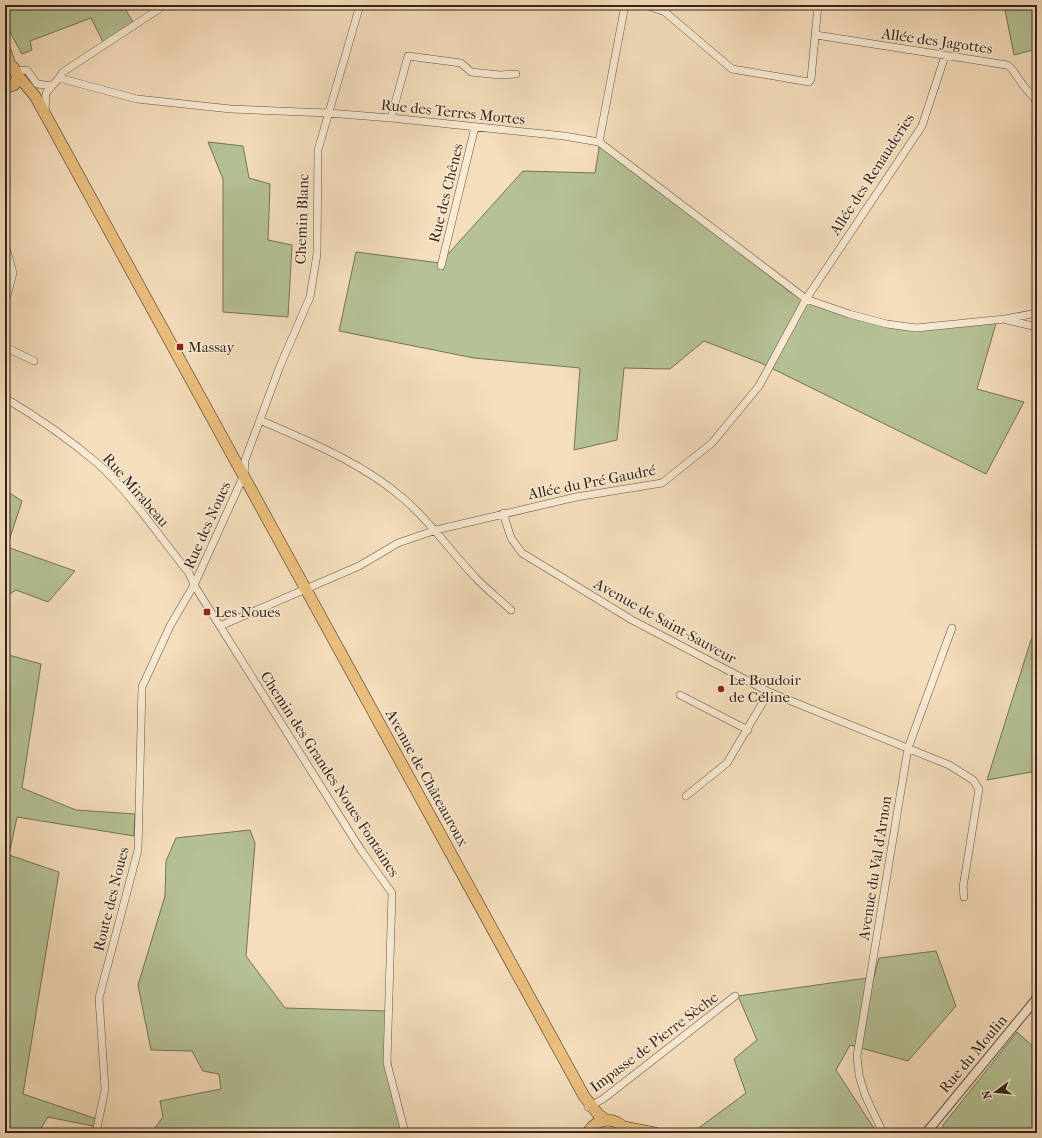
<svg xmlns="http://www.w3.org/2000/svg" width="1042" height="1138" font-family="'IM FELL French Canon',serif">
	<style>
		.green { fill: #b5c296; stroke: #767259 }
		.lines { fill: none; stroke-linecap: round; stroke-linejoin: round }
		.minor-casing { stroke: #665244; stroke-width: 8 }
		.tertiary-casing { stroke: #665244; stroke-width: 10 }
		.primary-casing { stroke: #37231c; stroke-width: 12 }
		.minor { stroke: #f8ead3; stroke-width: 7 }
		.tertiary { stroke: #f8ead3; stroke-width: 8 }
		.primary { stroke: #eabf7e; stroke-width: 11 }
		.poi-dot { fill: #8f2418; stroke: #f8ead3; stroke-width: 1.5 }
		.labels { text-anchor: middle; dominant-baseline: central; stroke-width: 3; stroke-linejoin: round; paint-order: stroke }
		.street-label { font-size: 15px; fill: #37231c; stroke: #f8ead3 }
		.poi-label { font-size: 15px; fill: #37231c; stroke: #f8ead3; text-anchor: start }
	</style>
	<rect width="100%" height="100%" fill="#f5debc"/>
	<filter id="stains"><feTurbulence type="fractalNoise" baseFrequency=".005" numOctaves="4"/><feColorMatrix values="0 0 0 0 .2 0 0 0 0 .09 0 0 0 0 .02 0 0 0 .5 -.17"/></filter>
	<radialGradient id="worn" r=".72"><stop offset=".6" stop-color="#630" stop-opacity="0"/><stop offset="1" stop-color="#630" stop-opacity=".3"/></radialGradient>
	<!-- green -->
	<path class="green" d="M 5,5 L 123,5 L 134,24 L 104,44 L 91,18 L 30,41 L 32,50 L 22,54 L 5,23 Z
		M 1004,5 L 1037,5 L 1037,49 L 1014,55 Z
		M 208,142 L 243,146 L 249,178 L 270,184 L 268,240 L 292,245 L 288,317 L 223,312 L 223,179 Z
		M 600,142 L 790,292 L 831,309 L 915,328 L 997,320 L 977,389 L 1024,402 L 986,474 L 761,363 L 704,341 L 670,369 L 624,368 L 617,440 L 574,450 L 580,368 L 474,358 L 339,331 L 356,252 L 440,263 L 523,171 L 595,173 Z
		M 5,490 L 22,501 L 7,547 L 75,571 L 48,602 L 16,590 L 5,597 Z
		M 1037,629 L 1037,771 L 987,780 L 1031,640 Z
		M 5,654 L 41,664 L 22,788 L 76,810 L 135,814 L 134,836 L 17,817 L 9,855 L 59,872 L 23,1094 L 97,1119 L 93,1126 L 48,1117 L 38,1133 L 5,1133 Z
		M 250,830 L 255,843 L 246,956 L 285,1008 L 387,1011 L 391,1065 L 405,1133 L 151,1133 L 163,1117 L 160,1101 L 221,1089 L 219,1074 L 203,1071 L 192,1051 L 151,1050 L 138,985 L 165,896 L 166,861 L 176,838 Z
		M 936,951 L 956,1006 L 908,1061 L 850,1045 L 836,1070 L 877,1133 L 692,1133 L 746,1093 L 734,1059 L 757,1040 L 738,996 L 874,977 L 879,958 Z
		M 1017,1032 L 1037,1050 L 1037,1133 L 942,1133 L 943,1125 Z"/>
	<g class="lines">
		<!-- minor casing -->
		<g class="minor-casing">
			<path id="minor" d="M 646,5 L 665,12 L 732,69 L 809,82 L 811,79 L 818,5
				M 816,35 L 1007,65 L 1012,69 L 1023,85 L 1037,102
				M 17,71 L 27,70 L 37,84 L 52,86
				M 59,78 L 63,72 L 165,5
				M 45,112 L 46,93 L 59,78 L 137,99 L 231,109 L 328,113 L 391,118 L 564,136 L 599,142 L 806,299 L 849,314 L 887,324 L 916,328 L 1005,319 L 1037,313
				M 391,118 L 408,56 L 461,63 L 471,72 L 500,75 L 516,74
				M 599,142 L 625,5
				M 5,244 L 13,273 L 5,303
				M 441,266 L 475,127
				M 1007,320 L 1037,327
				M 5,347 L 34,361
				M 5,398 C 37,417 69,439 97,463 C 130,492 161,539 189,573 L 194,585 L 361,850 L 392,893 L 387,1063 L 405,1133
				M 260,420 C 310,442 361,462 404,499 C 431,522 450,551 475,577 C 486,589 499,599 511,610
				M 503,513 L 511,538 L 522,553 L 632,620 L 769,692 L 949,765 L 973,780 L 979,789 L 963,887 L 964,897
				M 220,626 L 359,566 L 398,543 L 436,530 L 576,497 L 662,483 L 712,443 L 759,386 L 806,299 L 922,126 L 945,56
				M 680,695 L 748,730
				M 686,796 L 727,763 L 769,692
				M 588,1107 L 603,1099 L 735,996
				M 96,1133 L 105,1089 L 99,998 L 138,850 L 142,687 L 170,626 L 194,585 L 244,475 L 245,460 L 280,366 L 310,297 L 317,254 L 318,150 L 360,5
				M 883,1133 L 865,1095 L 859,1075 L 857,1056 L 908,748 L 952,628"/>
		</g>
		<!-- tertiary casing -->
		<g class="tertiary-casing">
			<path id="tertiary" d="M 926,1133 L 1037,998"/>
		</g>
		<!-- primary casing -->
		<g class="primary-casing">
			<path id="primary" d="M 5,50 L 10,65
				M 5,65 L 13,67 L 18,76 L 14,85 L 5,88
				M 18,76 L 35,96 L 45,114 L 584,1096 L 598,1114 L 606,1120
				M 624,1127 L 655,1133
				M 588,1133 C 597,1116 619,1116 627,1133"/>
		</g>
		<!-- minor -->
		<use href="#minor" class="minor"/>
		<!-- tertiary -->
		<use href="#tertiary" class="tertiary"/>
		<!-- primary -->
		<use href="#primary" class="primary"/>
	</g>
	<!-- markers -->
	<g class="poi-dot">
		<rect x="176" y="343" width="8" height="8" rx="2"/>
		<rect x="203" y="608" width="8" height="8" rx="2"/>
		<circle cx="721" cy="689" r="4"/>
	</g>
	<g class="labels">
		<!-- street labels -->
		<g class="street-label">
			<text transform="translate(937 41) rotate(8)">Allée des Jagottes</text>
			<text transform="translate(453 112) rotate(6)">Rue des Terres Mortes</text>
			<text transform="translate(872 174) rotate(-57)">Allée des Renauderies</text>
			<text transform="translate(446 193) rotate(-76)">Rue des Chênes</text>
			<text transform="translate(302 219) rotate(-88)">Chemin Blanc</text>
			<text transform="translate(592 482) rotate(-11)">Allée du Pré Gaudré</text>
			<text transform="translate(136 490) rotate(49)">Rue Mirabeau</text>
			<text transform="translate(207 525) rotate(-66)">Rue des Noues</text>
			<text transform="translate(665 621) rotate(29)">Avenue de Saint-Sauveur</text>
			<text transform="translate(330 774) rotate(57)">Chemin des Grandes Noues Fontaines</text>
			<text transform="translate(427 778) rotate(61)">Avenue de Châteauroux</text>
			<text transform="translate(875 868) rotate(-81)">Avenue du Val d’Arnon</text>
			<text transform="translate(111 899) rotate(-76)">Route des Noues</text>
			<text transform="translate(654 1042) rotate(-37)">Impasse de Pierre Sèche</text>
			<text transform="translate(973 1054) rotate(-50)">Rue du Moulin</text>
		</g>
		<!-- poi labels -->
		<g class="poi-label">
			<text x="188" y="347">Massay</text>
			<text x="215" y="612">Les Noues</text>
			<text x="729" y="680">Le Boudoir<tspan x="729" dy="17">de Céline</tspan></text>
		</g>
	</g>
	<!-- margin -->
	<rect width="1042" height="1138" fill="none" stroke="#f5debc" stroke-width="20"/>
	<rect x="6" y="6" width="1030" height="1126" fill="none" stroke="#37231c" stroke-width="2"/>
	<rect x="10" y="10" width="1022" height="1118" fill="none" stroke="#37231c"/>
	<!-- north arrow -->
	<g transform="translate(996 1092) rotate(254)" stroke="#f8ead3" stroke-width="3" paint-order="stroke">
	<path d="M0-3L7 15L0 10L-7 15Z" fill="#37231c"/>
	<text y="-6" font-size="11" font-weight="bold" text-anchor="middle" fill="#37231c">N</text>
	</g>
	<rect width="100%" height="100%" filter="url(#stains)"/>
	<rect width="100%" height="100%" fill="url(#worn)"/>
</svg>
